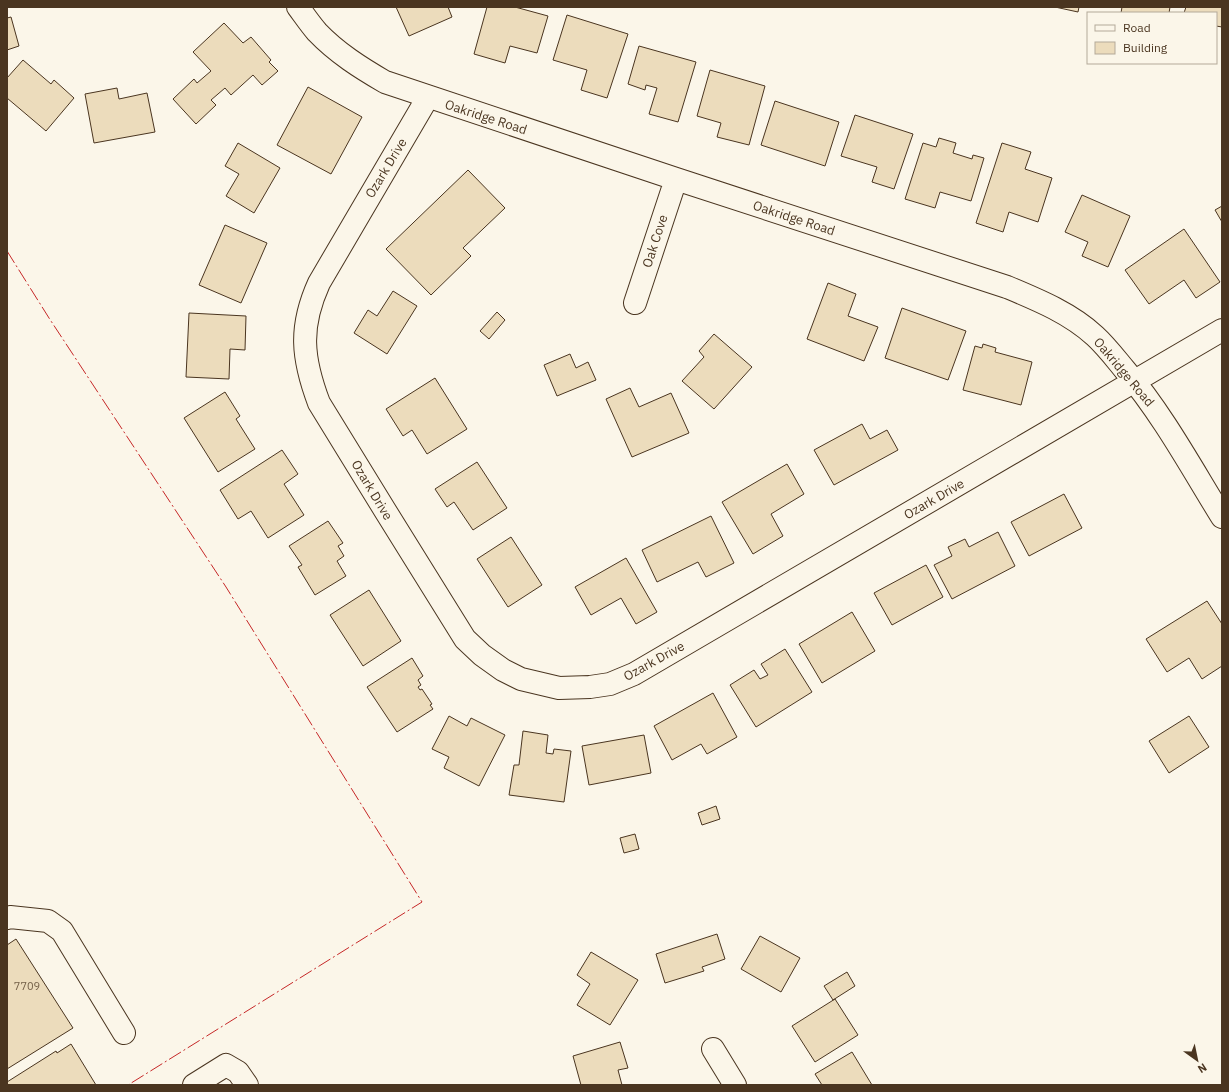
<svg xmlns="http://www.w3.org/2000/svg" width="1229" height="1092" font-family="'IBM Plex Sans',sans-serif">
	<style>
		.building { fill: #ecdcbc; stroke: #4a3520 }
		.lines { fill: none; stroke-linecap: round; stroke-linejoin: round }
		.minor-casing { stroke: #4a3520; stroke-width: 24 }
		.minor { stroke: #fbf6e9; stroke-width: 22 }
		.power { stroke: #c62828; stroke-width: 1; stroke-dasharray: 14 3 2 3; stroke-linecap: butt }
		.labels { text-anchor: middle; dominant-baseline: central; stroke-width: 3; stroke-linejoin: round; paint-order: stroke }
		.number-label { font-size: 11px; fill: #725f47 }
		.street-label { font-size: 13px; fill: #4a3520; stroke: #fbf6e9 }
	</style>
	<rect width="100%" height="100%" fill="#fbf6e9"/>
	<!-- building -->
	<path class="building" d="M 396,7 L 448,7 L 452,17 L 409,36 Z
		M 487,7 L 515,7 L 548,16 L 537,53 L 510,46 L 505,63 L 474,54 Z
		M 1055,7 L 1079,7 L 1078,12 Z
		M 1122,7 L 1170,7 L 1169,13 L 1121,13 Z
		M 1186,7 L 1222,7 L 1222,27 L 1216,26 L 1216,13 L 1184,13 Z
		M 567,15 L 628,34 L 607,98 L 581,90 L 587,70 L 553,60 Z
		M 11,17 L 19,46 L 7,50 L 7,18 Z
		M 224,23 L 243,43 L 251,37 L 271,60 L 269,62 L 278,71 L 262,85 L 253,75 L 231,95 L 225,88 L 211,100 L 216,105 L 196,124 L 173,99 L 194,79 L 197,83 L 211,71 L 193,52 Z
		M 639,46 L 696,62 L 678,122 L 649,114 L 657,88 L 646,85 L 645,90 L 628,84 Z
		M 23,60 L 51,84 L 54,80 L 74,98 L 46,131 L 7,98 L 7,78 Z
		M 710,70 L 765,86 L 749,145 L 717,137 L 721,123 L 697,116 Z
		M 308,87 L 362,117 L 331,174 L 277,145 Z
		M 117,88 L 119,99 L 147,93 L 155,132 L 94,143 L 85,94 Z
		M 775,101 L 839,122 L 825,166 L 761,145 Z
		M 855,115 L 913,134 L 894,189 L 872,182 L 877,167 L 841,156 Z
		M 939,138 L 956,143 L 953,153 L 972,159 L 973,155 L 984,158 L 971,201 L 940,192 L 935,208 L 905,199 L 923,143 L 936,147 Z
		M 238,143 L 280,168 L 254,213 L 226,196 L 239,174 L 225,166 Z
		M 1002,143 L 1031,152 L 1025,169 L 1052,178 L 1038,222 L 1009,212 L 1003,232 L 976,223 Z
		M 468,170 L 505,208 L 463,248 L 471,256 L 431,295 L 386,249 Z
		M 1082,195 L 1130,216 L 1108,267 L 1082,256 L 1088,242 L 1065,232 Z
		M 1222,206 L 1222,222 L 1215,210 Z
		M 225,225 L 267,243 L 241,303 L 199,285 Z
		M 1184,229 L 1220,282 L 1196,298 L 1184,280 L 1149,304 L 1125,270 Z
		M 828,283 L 856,294 L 848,316 L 878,327 L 864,361 L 807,339 Z
		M 393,291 L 417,306 L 387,354 L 354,333 L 368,310 L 377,316 Z
		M 902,308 L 966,331 L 948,380 L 885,358 Z
		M 497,312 L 505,320 L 489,339 L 480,331 Z
		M 189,313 L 246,316 L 245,350 L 230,349 L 229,379 L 186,377 Z
		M 714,334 L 752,367 L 714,409 L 682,381 L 704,357 L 699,351 Z
		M 983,344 L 996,348 L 995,352 L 1032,362 L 1021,405 L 963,390 L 975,346 L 982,348 Z
		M 570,354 L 576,368 L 588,362 L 596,380 L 557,396 L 544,365 Z
		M 435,378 L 467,429 L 427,454 L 412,430 L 403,436 L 386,409 Z
		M 630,388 L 639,407 L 671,393 L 689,433 L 632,457 L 606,399 Z
		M 225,392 L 240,416 L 236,419 L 255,449 L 218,472 L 184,418 Z
		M 862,424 L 870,439 L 887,430 L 898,450 L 834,485 L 814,450 Z
		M 282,450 L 298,474 L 284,484 L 304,515 L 268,538 L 251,511 L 238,519 L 220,490 Z
		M 477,462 L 507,508 L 473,530 L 454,502 L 447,507 L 435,489 Z
		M 787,464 L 804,494 L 771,514 L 783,536 L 753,554 L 722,502 Z
		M 1064,494 L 1082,528 L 1029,556 L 1011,522 Z
		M 711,516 L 734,563 L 706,577 L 698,562 L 657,582 L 642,550 Z
		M 328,521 L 343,543 L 338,546 L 344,556 L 337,561 L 346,576 L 315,595 L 298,567 L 302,565 L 289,546 Z
		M 998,532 L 1015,566 L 952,599 L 934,565 L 952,556 L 948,547 L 965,539 L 969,547 Z
		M 511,537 L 542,585 L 508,607 L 477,559 Z
		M 626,558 L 657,612 L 636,624 L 621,598 L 591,615 L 575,587 Z
		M 926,565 L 943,597 L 892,625 L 874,593 Z
		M 369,590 L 401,641 L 363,666 L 330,615 Z
		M 1207,601 L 1222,624 L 1222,666 L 1202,679 L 1189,658 L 1167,672 L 1146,639 Z
		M 852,612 L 875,651 L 822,683 L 799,644 Z
		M 785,649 L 812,692 L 756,727 L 730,685 L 754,670 L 760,679 L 768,675 L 761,664 Z
		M 412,658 L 423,676 L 418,680 L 421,685 L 418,687 L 420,690 L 422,689 L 432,704 L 430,705 L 433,709 L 397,732 L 367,687 Z
		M 713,693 L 737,737 L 707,754 L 701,744 L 672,760 L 654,726 Z
		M 449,716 L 467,726 L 471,718 L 505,735 L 479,786 L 444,768 L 449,757 L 432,749 Z
		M 1189,716 L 1209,747 L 1169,773 L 1149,741 Z
		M 523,731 L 548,735 L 546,753 L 553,754 L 554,749 L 571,751 L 564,802 L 509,795 L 514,765 L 519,765 Z
		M 644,735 L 651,773 L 589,785 L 582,746 Z
		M 716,806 L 720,819 L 702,825 L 698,813 Z
		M 635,834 L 639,849 L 624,853 L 620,838 Z
		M 717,934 L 725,959 L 702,967 L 704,971 L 665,983 L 656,954 Z
		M 760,936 L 800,958 L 781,992 L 741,969 Z
		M 16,939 L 73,1028 L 7,1069 L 7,945 Z
		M 591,952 L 638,980 L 610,1025 L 577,1005 L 590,984 L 577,975 Z
		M 847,972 L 855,986 L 833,1000 L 824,986 Z
		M 835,999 L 858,1035 L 815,1062 L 792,1026 Z
		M 620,1042 L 628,1068 L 618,1070 L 622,1085 L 581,1085 L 573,1056 Z
		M 71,1044 L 96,1085 L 7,1085 L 7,1082 L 56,1051 L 57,1053 Z
		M 852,1052 L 872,1085 L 822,1085 L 815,1074 Z"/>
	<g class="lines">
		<!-- minor casing -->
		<g class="minor-casing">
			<path id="minor" d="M 298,7 C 304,15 310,24 317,32 C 337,53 361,68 385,82 L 676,179 L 1007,287 C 1038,300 1070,313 1095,336 C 1106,346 1115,358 1125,370 C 1163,415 1191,467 1222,517
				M 428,97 L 319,283 C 299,327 302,358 319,403 L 386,512 L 465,639 L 482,655 L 503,670 L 521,679 L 559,688 L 590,687 L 610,684 L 634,674 L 1222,330
				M 635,303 L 676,179
				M 7,918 L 10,917 L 48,921 L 62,931 L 124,1033
				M 713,1049 L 735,1085
				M 194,1085 L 226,1065 L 238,1072 L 247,1085"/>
		</g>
		<!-- minor -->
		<use href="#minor" class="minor"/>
		<!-- power -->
		<path class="power" d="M 7,251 L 49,318 L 226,587 L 422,902 L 128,1085"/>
	</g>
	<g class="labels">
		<!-- number labels -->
		<g class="number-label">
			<text x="27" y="986">7709</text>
		</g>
		<!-- street labels -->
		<g class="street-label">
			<text transform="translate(486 117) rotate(18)">Oakridge Road</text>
			<text transform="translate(386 168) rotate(-59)">Ozark Drive</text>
			<text transform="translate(794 218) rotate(18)">Oakridge Road</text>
			<text transform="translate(655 241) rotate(-72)">Oak Cove</text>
			<text transform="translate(1124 372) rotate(50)">Oakridge Road</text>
			<text transform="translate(372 490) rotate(59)">Ozark Drive</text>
			<text transform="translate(934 499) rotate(-30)">Ozark Drive</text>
			<text transform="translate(654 661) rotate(-29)">Ozark Drive</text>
		</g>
	</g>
	<!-- border -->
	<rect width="1229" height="1092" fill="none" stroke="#4a3520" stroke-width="16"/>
	<!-- legend -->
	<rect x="1087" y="12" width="130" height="52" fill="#fbf6e9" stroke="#b4a999"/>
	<rect x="1095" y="25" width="20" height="6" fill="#fbf6e9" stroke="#b4a999"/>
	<text x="1123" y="32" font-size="12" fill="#4a3520">Road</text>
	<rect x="1095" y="42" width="20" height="12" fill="#ecdcbc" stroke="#b4a999"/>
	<text x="1123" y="52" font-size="12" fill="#4a3520">Building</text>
	<!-- north arrow -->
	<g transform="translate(1197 1060) rotate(147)" stroke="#fbf6e9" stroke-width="3" paint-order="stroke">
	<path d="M0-3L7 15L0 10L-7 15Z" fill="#4a3520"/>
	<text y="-6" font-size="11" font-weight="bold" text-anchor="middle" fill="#4a3520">N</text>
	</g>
</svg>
